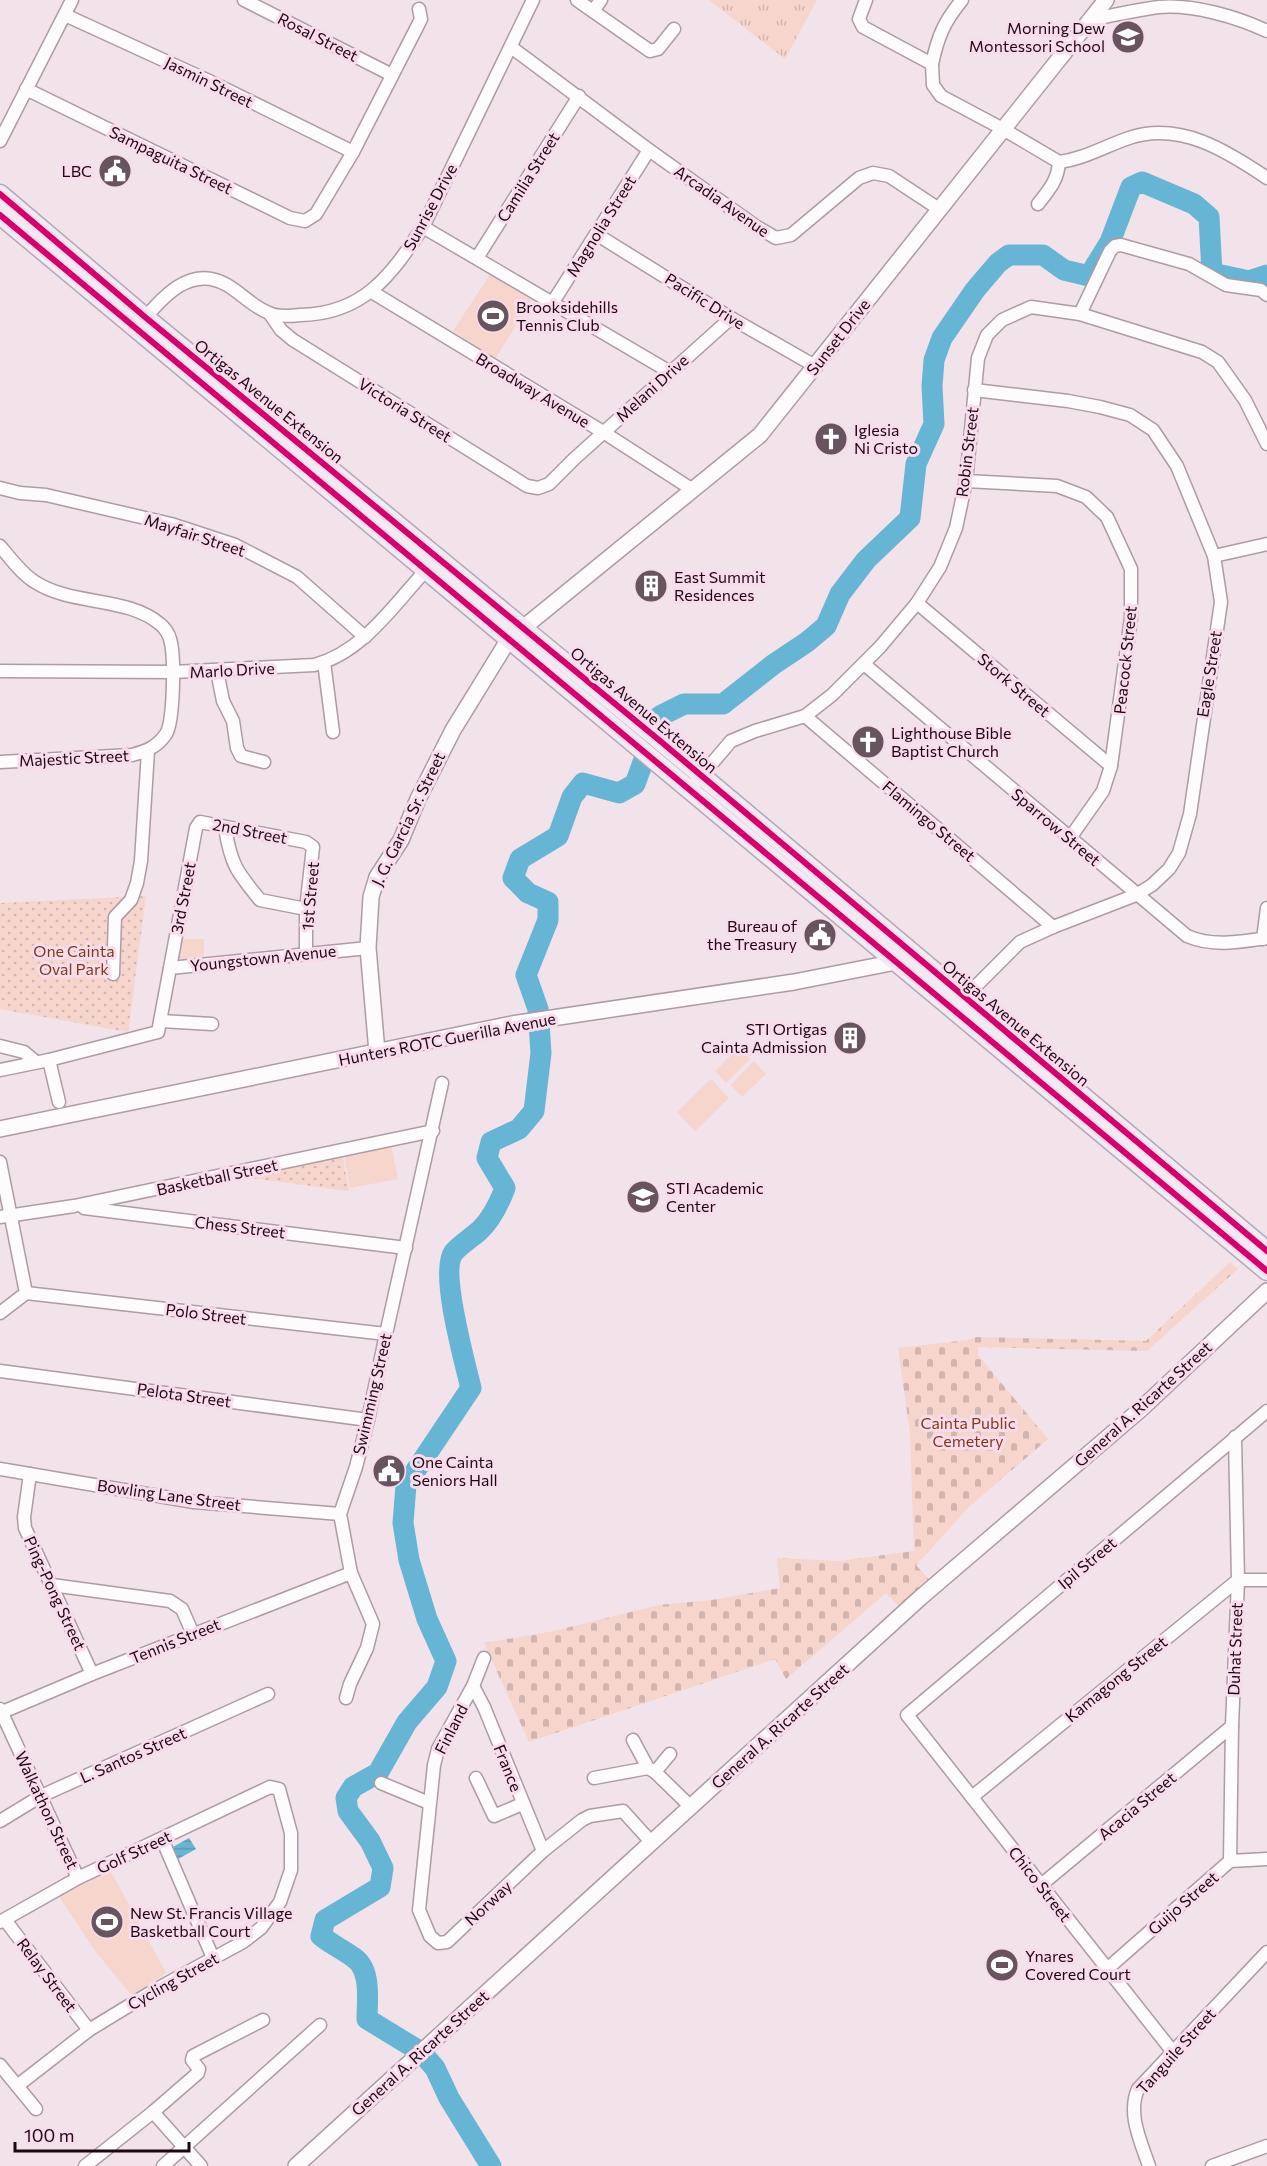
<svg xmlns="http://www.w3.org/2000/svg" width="1267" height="2166" font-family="Commissioner,sans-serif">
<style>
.grass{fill:url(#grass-tufts)}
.cemetery{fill:url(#cemetery-stones)}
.park{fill:url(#park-dots)}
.pitch{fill:#f6d5cc}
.water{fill:url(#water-rules)}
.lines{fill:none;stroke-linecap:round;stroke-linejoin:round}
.river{stroke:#67b5d4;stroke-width:21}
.minor-casing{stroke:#ad9ba5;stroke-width:15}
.tertiary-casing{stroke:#ad9ba5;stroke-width:18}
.primary-casing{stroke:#b2a9b8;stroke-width:21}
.minor{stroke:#fdfbfc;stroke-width:12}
.tertiary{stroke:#fdfbfc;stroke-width:15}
.primary{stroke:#eeebf3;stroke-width:18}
.cycleway-casing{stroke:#f8dceb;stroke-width:10}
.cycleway{stroke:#d6006c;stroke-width:6}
.labels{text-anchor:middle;stroke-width:6;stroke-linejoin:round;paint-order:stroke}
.poi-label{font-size:16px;fill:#1d0714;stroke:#f8dceb;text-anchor:start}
.street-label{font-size:16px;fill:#1d0714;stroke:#f8dceb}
.park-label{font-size:16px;fill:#7e3b17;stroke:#f8dceb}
</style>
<defs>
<pattern id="grass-tufts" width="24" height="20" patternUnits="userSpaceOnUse" patternTransform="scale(1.5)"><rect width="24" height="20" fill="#f6d5cc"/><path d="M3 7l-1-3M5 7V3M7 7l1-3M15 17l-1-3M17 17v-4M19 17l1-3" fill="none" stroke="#d2b5ae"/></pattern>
<pattern id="cemetery-stones" width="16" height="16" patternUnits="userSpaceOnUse" patternTransform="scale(1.5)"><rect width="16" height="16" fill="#f6d5cc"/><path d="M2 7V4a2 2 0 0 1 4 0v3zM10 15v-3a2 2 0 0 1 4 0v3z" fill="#d2b5ae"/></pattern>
<pattern id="park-dots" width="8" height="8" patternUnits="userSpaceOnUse" patternTransform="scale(1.5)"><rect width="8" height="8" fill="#f6d5cc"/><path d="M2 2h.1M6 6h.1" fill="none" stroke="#d2b5ae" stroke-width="1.8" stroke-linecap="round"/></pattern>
<pattern id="water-rules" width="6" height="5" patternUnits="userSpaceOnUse" patternTransform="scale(1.5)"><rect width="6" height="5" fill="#67b5d4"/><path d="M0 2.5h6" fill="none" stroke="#599ab5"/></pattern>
</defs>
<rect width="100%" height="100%" fill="#f2e2ea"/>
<path class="grass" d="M709,0H817L785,59Z"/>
<path class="cemetery" d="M1230,1262L1238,1269L1147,1351L978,1347V1355L1048,1439L969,1507L916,1565L933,1584L903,1611L886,1593L786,1679L775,1659L529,1742L484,1643L554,1631L659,1605L711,1600L780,1588L777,1558L839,1561L914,1551L910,1433L898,1348L968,1340L976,1337L1146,1341Z"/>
<g class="park">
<path d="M146,896L128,1032L0,1009V903Z"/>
<path d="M342,1154L349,1191L228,1175Z"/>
</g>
<g class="pitch">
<path d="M491,273L532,300L495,359L453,331Z"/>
<path d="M180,939H204V959H175Z"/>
<path d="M739,1047L750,1059L726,1083L715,1071Z"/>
<path d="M754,1061L766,1074L742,1097L731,1085Z"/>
<path d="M711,1079L729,1098L695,1131L677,1112Z"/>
<path d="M391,1145L398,1179L350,1188L344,1154Z"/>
<path d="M110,1870L166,1973L131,1995L93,1948L59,1896Z"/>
</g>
<path class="water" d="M189,1838L196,1849L178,1859L171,1848Z"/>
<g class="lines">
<path class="river" d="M491,2166L449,2098L435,2068L421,2052L367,2019C367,2000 372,1969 353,1957C342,1949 331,1944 321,1936L325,1920L380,1887L383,1868L370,1841L348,1811L346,1798L353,1787L378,1773L407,1722L437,1687L446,1661L427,1619L409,1560L403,1523L406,1485L471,1388C465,1363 439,1270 454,1252C461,1244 471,1238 479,1231C492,1219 499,1204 505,1188L487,1158L491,1142L519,1129L534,1111L541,1053L538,1009L526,975L548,920V902L528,893L513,878L520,859L558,836L572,797L583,783L619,793L635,784L660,716L684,704H723L774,664L807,642L826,626L840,594L866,560L910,518L916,464L934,424L932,386L934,360L942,338L975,290L998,263L1009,255H1043L1064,270L1089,276L1110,242L1131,187L1142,182L1194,204L1209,217L1212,273L1249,281L1267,275"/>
<g class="minor-casing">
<g id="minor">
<path d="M244,0L392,75"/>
<path d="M577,0L650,51L658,49L674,29"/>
<path d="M866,0L859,19L863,27L932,64L933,85L941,96L1003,129L1059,162C1084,159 1105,146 1129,138C1180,121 1227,151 1267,178"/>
<path d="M593,11L601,0"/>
<path d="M65,15L209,81L353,152"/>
<path d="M1090,20C1113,15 1136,10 1159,7C1193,4 1237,17 1267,31"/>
<path d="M511,47L649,150L757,227L776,238L791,235L859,178L873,173L889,176L939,209"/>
<path d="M932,64C938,36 944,22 962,0"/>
<path d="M26,89L290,218L305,221L316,214L353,152L417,27L421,19L419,9"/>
<path d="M0,141L72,0"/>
<path d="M1038,204C1049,190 1058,180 1059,162"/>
<path d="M423,227L670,372"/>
<path d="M596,234L731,318L815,366"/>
<path d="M477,258L579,96"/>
<path d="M372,292L603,432L693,490"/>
<path d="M553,302L649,150"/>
<path d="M270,314L281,330L293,340L527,486L538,488L549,484L574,459L731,318"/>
<path d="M1080,314L1110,251L1115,246L1121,245L1189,264L1226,285L1261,290L1267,295"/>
<path d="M141,323C162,297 191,264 227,285C241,293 253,307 269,313C277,317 291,316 300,315C364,314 391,275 423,227L533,0"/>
<path d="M966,481L1057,486L1086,497L1107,517L1131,569V618L1111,766L1103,791L1070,838"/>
<path d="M0,488L20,493L46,495L171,524L235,545L297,577L365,637"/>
<path d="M0,546C10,558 22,574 35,582C72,606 127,596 160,624C164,627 169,634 170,639C175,655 174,721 166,734C157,747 147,751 132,755L0,762"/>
<path d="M1214,556L1267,544"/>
<path d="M917,603L1111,766"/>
<path d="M324,662L333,732"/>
<path d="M864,664L1187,936C1212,947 1241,942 1267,938"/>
<path d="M0,671L173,672L314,665C362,653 394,605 426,570"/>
<path d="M217,671L223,701L233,721L237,748L241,756L264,762"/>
<path d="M805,716L1053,927"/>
<path d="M690,789L731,741L755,731L805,716L832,695L880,647L917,603L940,567L956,528L966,481L978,358L987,335L1002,320L1031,307L1080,314L1202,352L1218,362L1245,400L1267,444"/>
<path d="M225,828C231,865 237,872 260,900L306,909"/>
<path d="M1263,939L1267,908"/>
<path d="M170,968L196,828L200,822L306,842L313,847L306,909V954"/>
<path d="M113,974L115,917L131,900L137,883L141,861L148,751"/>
<path d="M965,997L1020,942L1053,927L1136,895L1152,885L1169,869L1179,853L1190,814L1221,602L1214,556L1177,466L1153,430L1130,415L1100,407L1068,401L974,390"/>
<path d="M161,1021L212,1024"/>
<path d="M0,1046L24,1052L36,1062"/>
<path d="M49,1060L59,1102"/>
<path d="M0,1070L49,1060L158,1032L170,968L368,948"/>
<path d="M0,1162L26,1293L0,1313"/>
<path d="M84,1208L406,1248"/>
<path d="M0,1217L74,1206L433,1131"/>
<path d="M26,1293L386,1334"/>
<path d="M0,1371L368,1420"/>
<path d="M0,1469L194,1502L340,1514"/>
<path d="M30,1474L24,1517L25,1528L92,1674"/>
<path d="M52,1585L170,1601L182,1609L193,1634"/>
<path d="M484,1658L473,1686L438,1749L434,1765L419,1910L430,1936L438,1943L447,1942L543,1851L582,1820L590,1816L623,1811L652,1843"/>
<path d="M473,1686L484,1707L543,1851"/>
<path d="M346,1698L350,1684L367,1648L373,1624L351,1573L340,1514L356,1467L368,1420L386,1334L442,1083"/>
<path d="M0,1709L78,1878"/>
<path d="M0,1713L92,1674L351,1573"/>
<path d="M633,1740L648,1768L655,1772L691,1807"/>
<path d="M655,1772L670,1754"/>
<path d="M476,1778L494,1816L522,1804"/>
<path d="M594,1778L648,1768"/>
<path d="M381,1783L429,1803"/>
<path d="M972,1797L1238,1580H1267"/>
<path d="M0,1821L41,1796L268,1694"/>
<path d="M162,1839L213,1958"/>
<path d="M1230,1861L1232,1726L1238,1580L1235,1437"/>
<path d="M1041,1885L1232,1726"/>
<path d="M5,1920L89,2030"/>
<path d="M0,1922L78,1878L270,1787L279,1789L291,1833V1870L280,1902L261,1928L243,1942L153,1991L89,2030L17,2086"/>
<path d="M1107,1969L1230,1861L1267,1859"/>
<path d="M1173,2052L907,1715L1267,1411"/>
<path d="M0,2065L36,2109"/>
<path d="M153,2112L201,2166"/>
<path d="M85,2166L153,2112L198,2073L199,2069L192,2060L193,2056L263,2020"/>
<path d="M163,2166L320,2025"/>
<path d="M1149,2166C1141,2142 1127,2114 1138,2089L1267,1952"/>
<path d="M1212,2166L1267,2146"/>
</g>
</g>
<g class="tertiary-casing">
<g id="tertiary">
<path d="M523,628L760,435L1106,0"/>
<path d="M377,1052L368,948L371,897L377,877L401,840L418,799L453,730L509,639"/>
<path d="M0,1129L512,1024L794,982L896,962"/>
<path d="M296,2166L920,1598L1141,1409L1267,1291"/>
</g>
</g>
<g class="primary-casing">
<g id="primary">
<path d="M0,194L145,317L659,740L1267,1251"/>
<path d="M0,215L1267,1271"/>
</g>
</g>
<use href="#minor" class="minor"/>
<use href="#tertiary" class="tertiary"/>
<use href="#primary" class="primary"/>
<g class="cycleway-casing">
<g id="cycleway">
<path d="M0,194L145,317L659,740L1267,1251"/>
<path d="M0,215L1267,1271"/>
</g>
</g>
<use href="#cycleway" class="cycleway"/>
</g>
<defs>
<g id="school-disc" transform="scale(1.725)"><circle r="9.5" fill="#68545f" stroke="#f8dceb"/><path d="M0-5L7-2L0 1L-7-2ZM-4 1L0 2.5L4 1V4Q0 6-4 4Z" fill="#fff"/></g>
<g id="civic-disc" transform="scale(1.725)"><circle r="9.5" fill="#68545f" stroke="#f8dceb"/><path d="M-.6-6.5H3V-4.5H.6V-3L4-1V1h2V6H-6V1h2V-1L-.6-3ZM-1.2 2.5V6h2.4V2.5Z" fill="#fff"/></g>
<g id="stadium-disc" transform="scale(1.725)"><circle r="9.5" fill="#68545f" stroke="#f8dceb"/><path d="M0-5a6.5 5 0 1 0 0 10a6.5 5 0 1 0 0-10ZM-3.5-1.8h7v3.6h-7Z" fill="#fff"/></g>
<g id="church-disc" transform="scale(1.725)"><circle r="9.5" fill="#68545f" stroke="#f8dceb"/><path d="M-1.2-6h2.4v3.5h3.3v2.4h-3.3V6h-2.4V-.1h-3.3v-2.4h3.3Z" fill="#fff"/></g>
<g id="building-disc" transform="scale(1.725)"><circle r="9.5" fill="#68545f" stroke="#f8dceb"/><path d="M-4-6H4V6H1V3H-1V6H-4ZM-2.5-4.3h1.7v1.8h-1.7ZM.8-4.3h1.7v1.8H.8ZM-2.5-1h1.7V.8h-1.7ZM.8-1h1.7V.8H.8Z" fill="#fff"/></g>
</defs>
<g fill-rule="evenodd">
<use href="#school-disc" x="1128" y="37"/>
<use href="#civic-disc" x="115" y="171"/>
<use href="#stadium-disc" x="493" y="316"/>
<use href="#church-disc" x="831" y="439"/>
<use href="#building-disc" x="651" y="586"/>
<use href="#church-disc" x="868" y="742"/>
<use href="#civic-disc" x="820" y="935"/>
<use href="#building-disc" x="850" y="1038"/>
<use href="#school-disc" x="643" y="1197"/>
<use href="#civic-disc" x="389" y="1471"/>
<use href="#stadium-disc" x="107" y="1922"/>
<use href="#stadium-disc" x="1002" y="1965"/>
</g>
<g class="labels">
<g class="poi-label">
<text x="1105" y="34" text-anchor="end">Morning Dew<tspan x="1105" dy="18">Montessori School</tspan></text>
<text x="92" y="177" text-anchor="end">LBC</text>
<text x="516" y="313">Brooksidehills<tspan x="516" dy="18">Tennis Club</tspan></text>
<text x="854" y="436">Iglesia<tspan x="854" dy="18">Ni Cristo</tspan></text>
<text x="674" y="583">East Summit<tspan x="674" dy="18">Residences</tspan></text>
<text x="891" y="739">Lighthouse Bible<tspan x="891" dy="18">Baptist Church</tspan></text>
<text x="797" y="932" text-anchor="end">Bureau of<tspan x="797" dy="18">the Treasury</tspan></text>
<text x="827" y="1035" text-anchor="end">STI Ortigas<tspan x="827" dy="18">Cainta Admission</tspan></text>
<text x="666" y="1194">STI Academic<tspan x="666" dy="18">Center</tspan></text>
<text x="412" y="1468">One Cainta<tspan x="412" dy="18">Seniors Hall</tspan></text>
<text x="130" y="1919">New St. Francis Village<tspan x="130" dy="18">Basketball Court</tspan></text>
<text x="1025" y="1962">Ynares<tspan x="1025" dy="18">Covered Court</tspan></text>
</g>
<g class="street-label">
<text transform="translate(318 37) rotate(27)" y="6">Rosal Street</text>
<text transform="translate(209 82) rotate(26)" y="6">Jasmin Street</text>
<text transform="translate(171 160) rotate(26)" y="6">Sampaguita Street</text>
<text transform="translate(528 177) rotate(-58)" y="6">Camilia Street</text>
<text transform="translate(722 201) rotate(35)" y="6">Arcadia Avenue</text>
<text transform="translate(430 207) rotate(-62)" y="6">Sunrise Drive</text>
<text transform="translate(601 226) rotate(-58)" y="6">Magnolia Street</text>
<text transform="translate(705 301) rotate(32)" y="6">Pacific Drive</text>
<text transform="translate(838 337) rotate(-52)" y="6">Sunset Drive</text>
<text transform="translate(652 388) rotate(-42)" y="6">Melani Drive</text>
<text transform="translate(533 390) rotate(31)" y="6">Broadway Avenue</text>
<text transform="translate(269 401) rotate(39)" y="6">Ortigas Avenue Extension</text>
<text transform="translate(405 410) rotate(32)" y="6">Victoria Street</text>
<text transform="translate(967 452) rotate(-83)" y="6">Robin Street</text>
<text transform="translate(195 535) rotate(18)" y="6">Mayfair Street</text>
<text transform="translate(1125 660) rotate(-84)" y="6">Peacock Street</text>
<text transform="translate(232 670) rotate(-3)" y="6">Marlo Drive</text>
<text transform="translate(1209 674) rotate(-81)" y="6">Eagle Street</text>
<text transform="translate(1014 685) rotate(40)" y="6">Stork Street</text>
<text transform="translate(644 710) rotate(40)" y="6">Ortigas Avenue Extension</text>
<text transform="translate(74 758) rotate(-3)" y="6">Majestic Street</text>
<text transform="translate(408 819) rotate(-64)" y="6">J. G. Garcia Sr. Street</text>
<text transform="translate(929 821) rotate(40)" y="6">Flamingo Street</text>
<text transform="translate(1056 827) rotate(40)" y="6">Sparrow Street</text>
<text transform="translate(250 831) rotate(11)" y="6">2nd Street</text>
<text transform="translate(310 896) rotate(-85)" y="6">1st Street</text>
<text transform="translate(183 898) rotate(-79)" y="6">3rd Street</text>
<text transform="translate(263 958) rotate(-6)" y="6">Youngstown Avenue</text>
<text transform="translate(1016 1023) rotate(40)" y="6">Ortigas Avenue Extension</text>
<text transform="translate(447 1039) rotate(-11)" y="6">Hunters ROTC Guerilla Avenue</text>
<text transform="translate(217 1177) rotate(-12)" y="6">Basketball Street</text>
<text transform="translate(240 1227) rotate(7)" y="6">Chess Street</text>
<text transform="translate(206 1314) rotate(7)" y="6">Polo Street</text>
<text transform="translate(372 1394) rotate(-77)" y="6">Swimming Street</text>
<text transform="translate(184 1395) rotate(8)" y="6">Pelota Street</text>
<text transform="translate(1143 1404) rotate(-42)" y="6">General A. Ricarte Street</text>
<text transform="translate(169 1495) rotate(8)" y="6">Bowling Lane Street</text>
<text transform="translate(1087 1563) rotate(-40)" y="6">Ipil Street</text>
<text transform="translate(55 1593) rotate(65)" y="6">Ping-Pong Street</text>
<text transform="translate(175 1641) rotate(-22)" y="6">Tennis Street</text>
<text transform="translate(1235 1649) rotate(-88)" y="6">Duhat Street</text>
<text transform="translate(1116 1679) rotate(-39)" y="6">Kamagong Street</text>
<text transform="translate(780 1726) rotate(-42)" y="6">General A. Ricarte Street</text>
<text transform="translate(451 1729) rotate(-63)" y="6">Finland</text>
<text transform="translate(133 1755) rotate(-24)" y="6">L. Santos Street</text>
<text transform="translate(508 1768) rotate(68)" y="6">France</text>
<text transform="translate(1137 1806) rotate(-40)" y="6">Acacia Street</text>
<text transform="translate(47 1810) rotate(65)" y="6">Walkathon Street</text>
<text transform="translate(134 1852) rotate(-25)" y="6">Golf Street</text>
<text transform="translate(1040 1884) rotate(52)" y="6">Chico Street</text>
<text transform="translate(488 1903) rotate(-43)" y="6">Norway</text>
<text transform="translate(1183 1903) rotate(-41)" y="6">Guijo Street</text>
<text transform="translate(47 1975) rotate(53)" y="6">Relay Street</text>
<text transform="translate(173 1981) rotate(-29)" y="6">Cycling Street</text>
<text transform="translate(1176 2051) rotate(-48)" y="6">Tanguile Street</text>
<text transform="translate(420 2053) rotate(-42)" y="6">General A. Ricarte Street</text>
</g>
<g class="park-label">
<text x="74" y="957">One Cainta<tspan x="74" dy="18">Oval Park</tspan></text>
<text x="968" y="1429">Cainta Public<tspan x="968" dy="18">Cemetery</tspan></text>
</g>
</g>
<path d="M15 2142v9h174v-9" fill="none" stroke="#1d0714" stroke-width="3"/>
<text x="24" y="2142" font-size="18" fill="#1d0714" stroke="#f8dceb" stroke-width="4.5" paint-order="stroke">100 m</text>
</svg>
